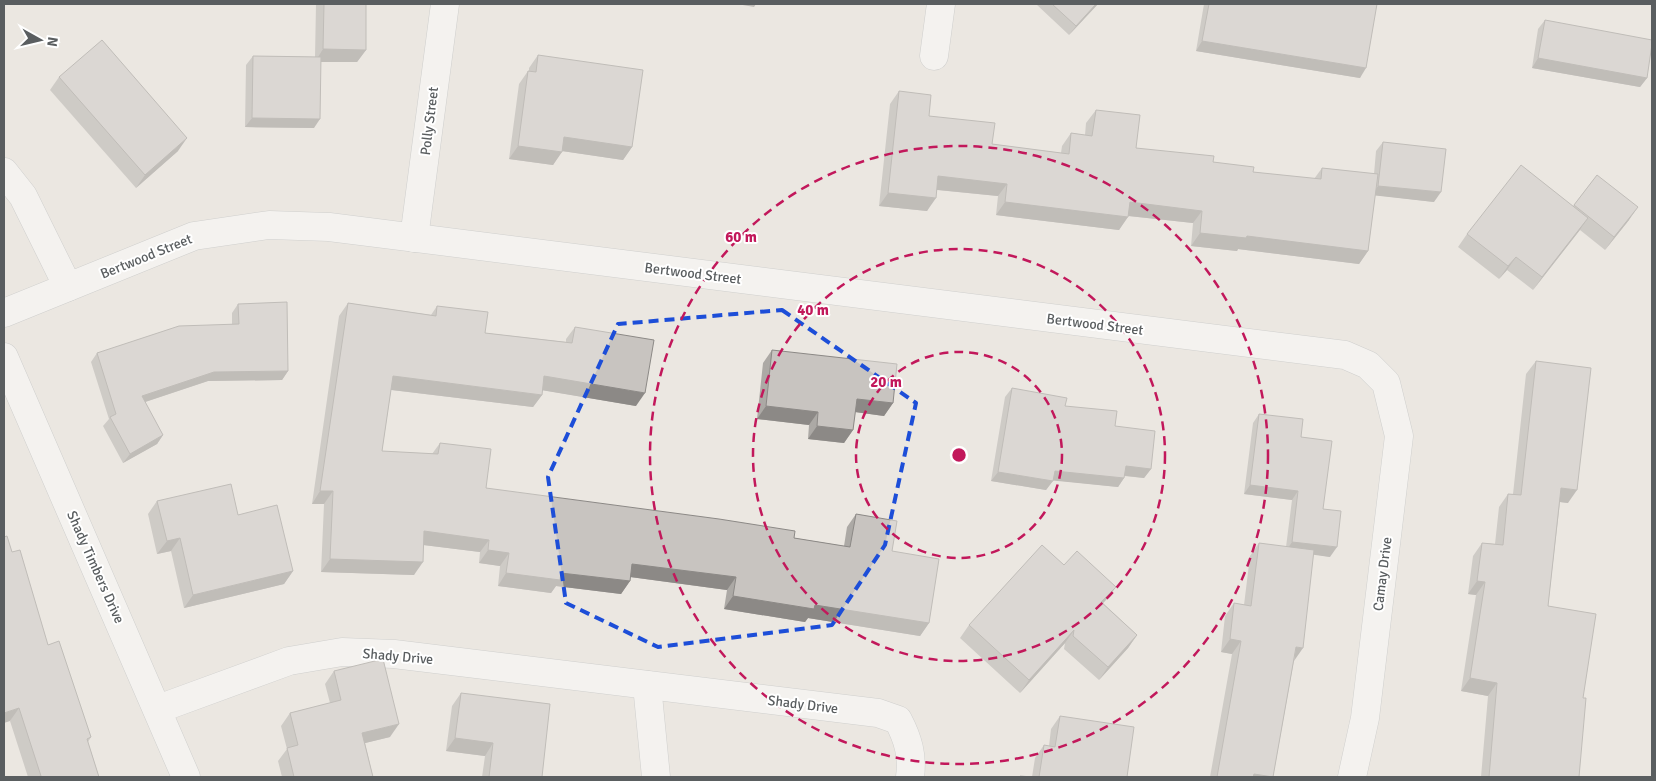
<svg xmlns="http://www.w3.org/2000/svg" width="1656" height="781" font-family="Signika,sans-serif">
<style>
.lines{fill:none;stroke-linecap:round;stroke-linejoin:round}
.minor-casing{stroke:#afb3b5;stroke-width:29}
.minor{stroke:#fff;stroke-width:28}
.wall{fill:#aca9a5}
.shaded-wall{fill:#8c8986}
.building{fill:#c8c4c0;stroke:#8c8986}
.marked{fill:none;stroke:#1d4ed8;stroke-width:4;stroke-dasharray:10 6;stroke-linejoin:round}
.ring{fill:none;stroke:#c2185b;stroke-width:2.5;stroke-dasharray:9 6}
.labels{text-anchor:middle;stroke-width:4;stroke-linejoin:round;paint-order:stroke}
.street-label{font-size:14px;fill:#5a5e60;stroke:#fff}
.centre{fill:#c2185b;stroke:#fff;stroke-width:2.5}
.ring-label{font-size:15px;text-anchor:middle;font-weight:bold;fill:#c2185b;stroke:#fff;stroke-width:4;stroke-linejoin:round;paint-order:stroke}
</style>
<rect width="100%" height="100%" fill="#ebe7e1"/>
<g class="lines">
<g class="minor-casing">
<g id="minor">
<path d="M934,56L941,4"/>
<path d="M4,172L23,196L68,287"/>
<path d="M414,238L445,4"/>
<path d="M4,313L194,236L269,225L329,227L1345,355L1368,365L1386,383L1399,436L1365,718L1352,777"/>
<path d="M4,357L186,777"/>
<path d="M647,685L656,777"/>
<path d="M158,709L289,661L342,652L394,654L878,713L898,720C908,739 913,756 910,777"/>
</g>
</g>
<use href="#minor" class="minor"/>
</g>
<g class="wall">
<path d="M316,4H366V50L357,62H321L314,128L245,127L246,65L253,56L315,57Z"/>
<path d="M1036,4H1098L1069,35Z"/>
<path d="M1204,4H1377L1360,78L1196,51Z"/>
<path d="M1545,20L1647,78L1640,87L1532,68L1538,29Z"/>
<path d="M538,55L632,147L623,160L562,151L553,165L509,159L519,84L528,71H529V68Z"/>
<path d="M59,77L178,151L136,188L50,90Z"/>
<path d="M899,91L929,116L992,144L1061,153L1062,146L1071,133L1085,135L1086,123L1096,110L1136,148L1213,162L1253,172L1314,179L1322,168L1374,174L1376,151L1383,142L1434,202L1375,195L1368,251L1359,264L1238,249L1237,251L1191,246L1193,223L1128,216L1119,230L996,215L998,196L937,190L927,211L879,206L890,104Z"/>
<path d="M1597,175L1629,220L1605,250L1580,230L1533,290L1507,270L1499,279L1458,247L1467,234L1573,206Z"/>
<path d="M348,303L431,315L437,306L485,333L566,342V339L575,327L636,406L542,390V395L533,407L391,390L382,451L432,454L440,443L486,488L844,546L847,527L856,514L892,551L929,623L920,636L808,618L805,622L724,609L727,590L630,577V581L621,594L556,586L551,593L498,586L500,566L479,563L480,552L424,545L414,575L321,572L324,504H312L339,316Z"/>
<path d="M238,304L288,371L282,380L208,381L145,402L163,435L157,444L123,463L103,426L109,419L91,362L97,353L232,324V313Z"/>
<path d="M772,350L893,403L884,416L855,412L853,430L844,443L808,439L809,425L757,419L763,363Z"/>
<path d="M1536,361L1568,503L1560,502L1548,606L1583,698L1579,777H1481L1488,696L1461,691L1476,595L1468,594L1473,556L1482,543L1495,544L1499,507L1508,494H1513L1526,374Z"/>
<path d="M1012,388L1065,406L1115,426L1151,469L1144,478L1124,476V478L1118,487L1053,480L1046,490L991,481L1005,397Z"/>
<path d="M1259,414L1301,437L1323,509L1330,557L1313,554L1273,777H1210L1232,654L1221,652L1225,616L1234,603L1244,605L1250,556L1259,543L1286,547L1292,500L1244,494L1253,423Z"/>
<path d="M157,501L238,515L293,571L284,584L184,608L171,551L157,554L148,514Z"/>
<path d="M1064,565L1116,587L1103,603L1137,635L1128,648L1099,680L1064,649L1065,643L1020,693L960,638L969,625Z"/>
<path d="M48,645L91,737L88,742L99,777H28L10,721Z"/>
<path d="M334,671L390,737L365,743L373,777H282L278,761L287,749L281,726L290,713L330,703L325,684Z"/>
<path d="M461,693L542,777H482L485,756L446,751L452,706Z"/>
<path d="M1060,716L1127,777H1032L1035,758L1044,745L1049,746L1051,729Z"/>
</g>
<g class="shaded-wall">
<path d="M737,4H756L754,7Z"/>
<path d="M1096,4H1098L1069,35L1076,26Z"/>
<path d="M1202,41L1366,68L1360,78L1196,51Z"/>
<path d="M323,49L366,50L357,62H315Z"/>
<path d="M1538,58L1647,78L1640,87L1532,68Z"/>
<path d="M252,118L320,119L314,128L245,127Z"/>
<path d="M564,137L632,147L623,160L555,150Z"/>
<path d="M187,138L178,151L136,188L145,175Z"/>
<path d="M518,146L562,152L553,165L509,159Z"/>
<path d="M938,176L1007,184L998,196L929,189Z"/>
<path d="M1378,186L1441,192L1434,202L1371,195Z"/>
<path d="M888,193L936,198L927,211L879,206Z"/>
<path d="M1005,202L1128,217L1119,230L996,215Z"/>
<path d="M1130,202L1202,211L1193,223L1120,215Z"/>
<path d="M1638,207L1629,220L1605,250L1614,237Z"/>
<path d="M1588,218L1579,231L1533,290L1542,277Z"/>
<path d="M1200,233L1247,236L1368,251L1359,264L1238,249L1237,251L1191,246Z"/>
<path d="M1516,257L1507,270L1499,279L1508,266Z"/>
<path d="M288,371L282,380L208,381L136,405L142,396L214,372Z"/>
<path d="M393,376L542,395L533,407L384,389Z"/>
<path d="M544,376L645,393L636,406L535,389Z"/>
<path d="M857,399L893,403L884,416L848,411Z"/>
<path d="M766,406L818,412L809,425L757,419Z"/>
<path d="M817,426L853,430L844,443L808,439Z"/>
<path d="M163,435L157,444L123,463L130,454Z"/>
<path d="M1126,466L1151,469L1144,478L1119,475Z"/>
<path d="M1055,471L1124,478L1118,487L1048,480Z"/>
<path d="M998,472L1053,481L1046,490L991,481Z"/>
<path d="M1250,485L1298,491L1292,500L1244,494Z"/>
<path d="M1561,488L1577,490L1568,503L1552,501Z"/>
<path d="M320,491H333L324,504H312Z"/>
<path d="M424,531L489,540L480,552L415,544Z"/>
<path d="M180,538L171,551L157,554L167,541Z"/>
<path d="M1292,542L1337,547L1330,557L1286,551Z"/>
<path d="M488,550L509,553L500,566L479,563Z"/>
<path d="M330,559L423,562L414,575L321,572Z"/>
<path d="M632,564L736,577L727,590L623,576Z"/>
<path d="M293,571L284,584L184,608L193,595Z"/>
<path d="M506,573H561L630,581L621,594L556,586L551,593L498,586Z"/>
<path d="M1477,581L1485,582L1476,595L1468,594Z"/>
<path d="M1116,587L1106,600L1092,615L1101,602Z"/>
<path d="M733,596L815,605L929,623L920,636L808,618L805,622L724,609Z"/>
<path d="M1074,630L1065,643L1020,693L1029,680Z"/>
<path d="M1137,635L1128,648L1099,680L1108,667Z"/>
<path d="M1230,639L1241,641L1232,654L1221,652Z"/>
<path d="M1296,647L1303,648L1294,661Z"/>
<path d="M1470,678L1497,683L1488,696L1461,691Z"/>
<path d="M19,708L10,721L4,723V713Z"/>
<path d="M399,724L390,737L353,746L362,733Z"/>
<path d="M455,738L493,743L485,756L446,751Z"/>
<path d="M1254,774L1272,777H1252Z"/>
</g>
<g class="building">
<path d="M324,4H366V50L323,49Z"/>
<path d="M1052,4H1096L1076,26Z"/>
<path d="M1209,4H1377L1366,68L1202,41Z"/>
<path d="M1545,20L1652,40V44L1647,78L1538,58Z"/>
<path d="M102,40L187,138L145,175L59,77Z"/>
<path d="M538,55L643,70L632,147L564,137L562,152L518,146L528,71L536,72Z"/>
<path d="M253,56L321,57L320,119L252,118Z"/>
<path d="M899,91L931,95L929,116L995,123L992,144L1069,154L1071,133L1092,136L1096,110L1140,115L1136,148L1214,156L1213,162L1254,167L1253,172L1321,179L1322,168L1378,174L1368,251L1247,236L1246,238L1200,233L1202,211L1130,202L1128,217L1005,202L1007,184L938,176L936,198L888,193Z"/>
<path d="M1383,142L1446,149L1441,192L1378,186Z"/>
<path d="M1521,165L1588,218L1542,277L1516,257L1508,266L1467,234Z"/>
<path d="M1597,175L1638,207L1614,237L1574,205Z"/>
<path d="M287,302L288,371L214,372L142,396L163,435L130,454L110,417L116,414L97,353L179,326L239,324L238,304Z"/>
<path d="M348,303L436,316L437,306L488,312L485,333L572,343L575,327L654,340L645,393L544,376L542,395L393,376L382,451L438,454L440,443L491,449L486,488L719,519L795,531L794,538L850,547L856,514L897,521L892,551L939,559L929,623L815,605L814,609L733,596L736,577L632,564L630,581L561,573L560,580L506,573L509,553L488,550L489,540L424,531L423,562L330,559L333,491H320Z"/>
<path d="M772,350L897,364L893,403L857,399L853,430L817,426L818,412L766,406Z"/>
<path d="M1536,361L1591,368L1577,490L1561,488L1548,606L1596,614L1583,698H1586L1579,777H1489L1497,683L1470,678L1485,582L1477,581L1482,543L1503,545L1508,494L1521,495Z"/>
<path d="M1012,388L1067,398L1065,406L1117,411L1115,426L1155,431L1151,469L1126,466L1124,478L1055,471L1053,481L998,472Z"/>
<path d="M1259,414L1303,419L1301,437L1332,441L1323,509L1341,511L1337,547L1292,542L1298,491L1250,485Z"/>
<path d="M231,484L238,515L277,505L293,571L193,595L180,538L167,541L157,501Z"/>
<path d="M7,536L12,552L20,550L48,645L59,641L91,737L87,739L99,777H37L41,776L19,708L4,713V537Z"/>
<path d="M1259,543L1314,550L1303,648L1296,647L1273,777L1254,774L1253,777H1217L1241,641L1230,639L1234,603L1251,606Z"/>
<path d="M1042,545L1064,565L1077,551L1116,587L1101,602L1137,635L1108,667L1073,636L1074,630L1029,680L969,625Z"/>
<path d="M383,659L399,724L362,733L373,777H294L287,748L298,745L290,713L341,700L334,671Z"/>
<path d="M461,693L550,704L542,777H489L493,743L455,738Z"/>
<path d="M1060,716L1134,727L1127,777H1039L1044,745L1055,747Z"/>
<path d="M1020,776L1032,777H1020Z"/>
</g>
<path d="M0 0H1656V781H0ZM782,310L916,403L885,545L832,625L658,647L566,603L548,477L618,324Z" fill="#ebe7e1" fill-opacity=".55" fill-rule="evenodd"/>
<path class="marked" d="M782,310L916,403L885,545L832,625L658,647L566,603L548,477L618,324Z"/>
<g class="ring">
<circle cx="959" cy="455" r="103"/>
<circle cx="959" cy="455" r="206"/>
<circle cx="959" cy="455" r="309"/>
</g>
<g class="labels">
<g class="street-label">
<text transform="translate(429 121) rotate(-83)" y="5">Polly Street</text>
<text transform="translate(146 256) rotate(-22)" y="5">Bertwood Street</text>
<text transform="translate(693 273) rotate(7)" y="5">Bertwood Street</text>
<text transform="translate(1095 324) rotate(7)" y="5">Bertwood Street</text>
<text transform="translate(96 567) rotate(66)" y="5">Shady Timbers Drive</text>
<text transform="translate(1382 574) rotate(-83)" y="5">Camay Drive</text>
<text transform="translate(398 656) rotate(5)" y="5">Shady Drive</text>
<text transform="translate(803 704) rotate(7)" y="5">Shady Drive</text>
</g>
</g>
<circle cx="959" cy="455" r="8" class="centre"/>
<g class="ring-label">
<text x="741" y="242">60 m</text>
<text x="813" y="315">40 m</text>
<text x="886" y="387">20 m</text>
</g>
<rect width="1656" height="781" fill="none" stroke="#5a5e60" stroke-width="10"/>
<g transform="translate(40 40) rotate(98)" stroke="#ffffff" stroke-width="4" paint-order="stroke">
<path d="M0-4L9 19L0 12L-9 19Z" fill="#5a5e60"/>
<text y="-8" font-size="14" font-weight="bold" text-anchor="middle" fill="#5a5e60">N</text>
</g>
</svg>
